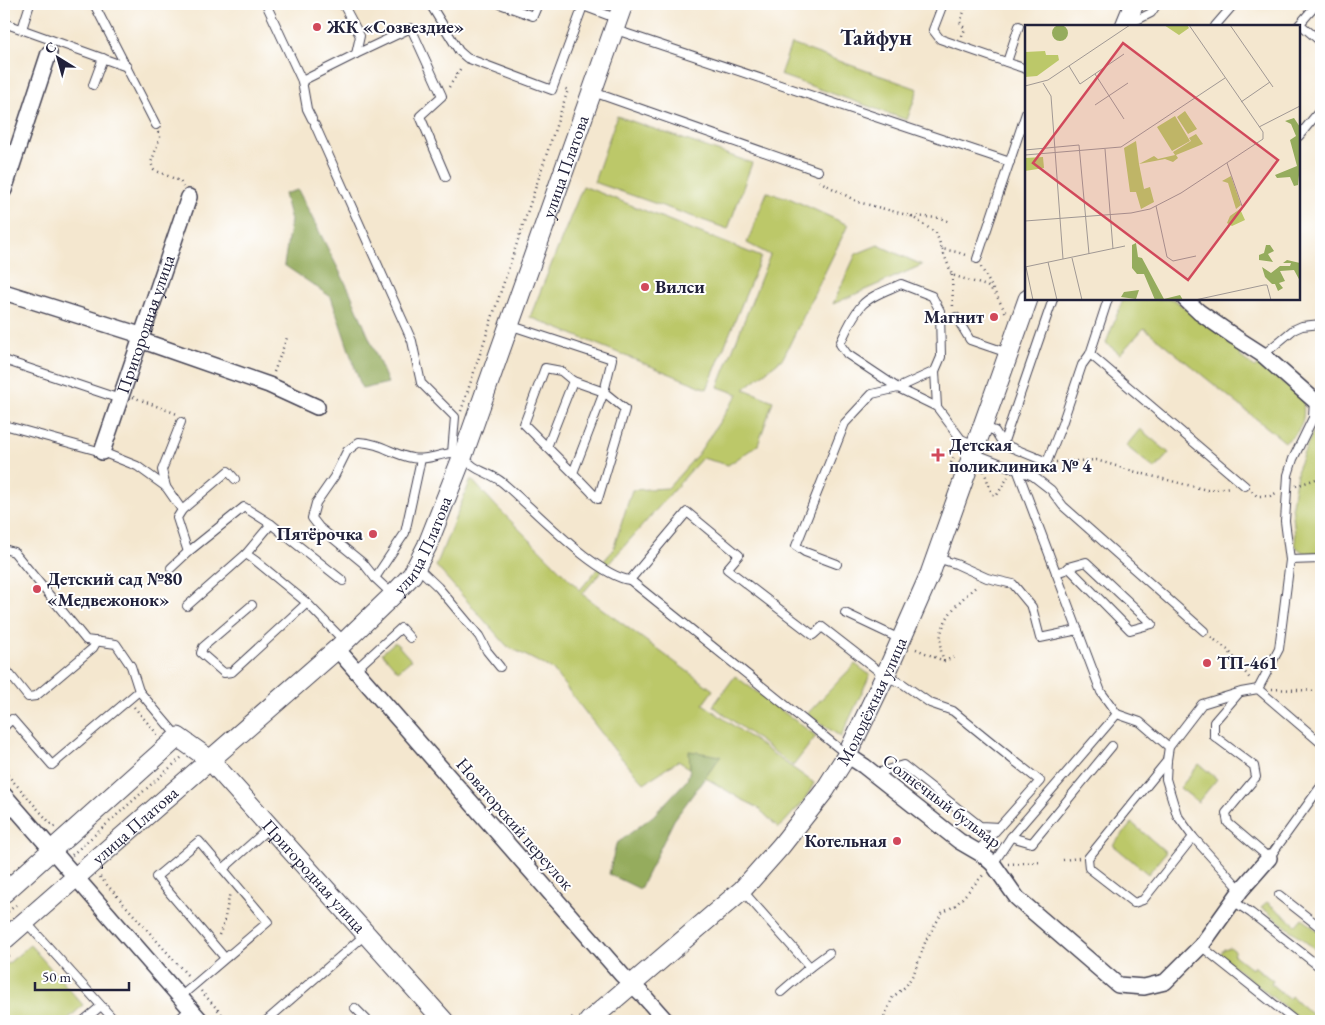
<svg xmlns="http://www.w3.org/2000/svg" width="1325" height="1025" font-family="'EB Garamond',serif">
<style>
.green{fill:#bcc869;stroke:#6f7552}
.forest{fill:#95ac5d;stroke:#5c674c}
.lines{fill:none;stroke-linecap:round;stroke-linejoin:round}
.service-casing{stroke:#424051;stroke-width:10}
.minor-casing{stroke:#424051;stroke-width:18}
.tertiary-casing{stroke:#424051;stroke-width:21}
.path{stroke:#424051;stroke-width:2.5;stroke-dasharray:1 4;stroke-linecap:butt}
.service{stroke:#fff;stroke-width:8}
.minor{stroke:#fff;stroke-width:15}
.tertiary{stroke:#fff;stroke-width:19}
.poi-dot{fill:#d1495b;stroke:#fff;stroke-width:2}
.labels{text-anchor:middle;stroke-width:4;stroke-linejoin:round;paint-order:stroke}
.poi-label{font-size:18px;font-weight:bold;fill:#22223b;stroke:#fff;text-anchor:start}
.street-label{font-size:18px;fill:#22223b;stroke:#fff}
.district-label{font-size:22px;font-weight:bold;fill:#22223b;stroke:#fff}
.inset-road{fill:none;stroke:#a09894;stroke-width:1}
.view{fill:#d1495b;fill-opacity:0.15;stroke:#d1495b;stroke-width:2.5}
.inset-edge{fill:none;stroke:#22223b;stroke-width:2.5}
</style>
<rect width="100%" height="100%" fill="#fff"/>
<filter id="ink" filterUnits="userSpaceOnUse"><feTurbulence type="fractalNoise" baseFrequency=".02" numOctaves="2"/><feDisplacementMap in="SourceGraphic" scale="10" xChannelSelector="R" yChannelSelector="G"/><feConvolveMatrix kernelMatrix="1 2 1 2 8 2 1 2 1" color-interpolation-filters="sRGB"/></filter>
<filter id="wash" filterUnits="userSpaceOnUse"><feTurbulence type="fractalNoise" baseFrequency=".0096" numOctaves="4" result="noise"/><feDisplacementMap in="SourceGraphic" scale="20" xChannelSelector="R" yChannelSelector="G"/><feGaussianBlur stdDeviation="1.12" result="paint"/><feColorMatrix in="noise" values="0 0 0 0 0 0 0 0 0 0 0 0 0 0 0 0 0 1.4 0 .05"/><feComposite in="paint" operator="in"/></filter>
<g filter="url(#wash)">
<rect width="100%" height="100%" fill="#f4e7cf"/>
<g class="green">
<path d="M791,44L918,89L907,120L780,75Z"/>
<path d="M617,116L752,163L728,229L594,182Z"/>
<path d="M583,186L761,257L707,389L530,317Z"/>
<path d="M767,192L789,198L848,225L783,358L744,389L773,401L758,445L728,465L702,458L582,594L713,690L703,704L814,783L804,801L779,828L757,807L739,798L678,761L644,783L616,752L552,669L507,646L436,566L471,479L496,506L580,590L613,550L632,490L668,488L698,454L738,394L718,387L770,255L747,243Z"/>
<path d="M878,245L922,265L833,304L856,254Z"/>
<path d="M1123,299H1173L1243,350L1240,356L1255,368L1260,363L1303,400C1305,419 1303,431 1285,442L1144,328L1120,354L1106,343Z"/>
<path d="M1321,420V552L1305,554L1296,547L1292,504L1298,467L1317,422Z"/>
<path d="M1140,429L1169,453L1155,469L1126,446Z"/>
<path d="M395,642L411,660L398,671L382,653Z"/>
<path d="M855,664L870,675L841,737L807,714Z"/>
<path d="M735,676L816,736L793,766L713,706Z"/>
<path d="M1199,764L1217,779L1198,802L1180,788Z"/>
<path d="M1132,823L1166,852L1148,874L1113,845Z"/>
<path d="M1267,902L1296,925L1302,918L1321,934V954L1261,907Z"/>
<path d="M30,945L83,1005L66,1021H4V967Z"/>
<path d="M1230,947L1235,951L1233,954L1252,969L1254,966L1273,981L1271,984L1289,999L1291,996L1319,1021H1302L1220,955L1224,949Z"/>
</g>
<g class="forest">
<path d="M298,190L350,292L388,383L362,389L331,297L284,265L291,220L284,194Z"/>
<path d="M689,751L721,756L674,820L640,889L609,874L616,844L653,816L687,780L690,769Z"/>
</g>
</g>
<g filter="url(#ink)">
<g class="lines">
<g class="service-casing">
<g id="service">
<path d="M94,4L156,125"/>
<path d="M266,4L302,81L307,109L312,119"/>
<path d="M430,4L459,51L467,58L552,90L583,6"/>
<path d="M500,4L533,16L538,4"/>
<path d="M578,4L618,19"/>
<path d="M943,4L933,30L940,39L1026,69"/>
<path d="M4,23L127,67"/>
<path d="M1129,24L1151,13L1157,4"/>
<path d="M1300,24L1321,42"/>
<path d="M1215,26L1234,4"/>
<path d="M1298,26L1317,4"/>
<path d="M22,29L30,4"/>
<path d="M613,29L1010,162"/>
<path d="M356,54L411,28L442,96L420,116L446,177"/>
<path d="M1007,62L1019,26"/>
<path d="M302,81L356,54L360,36L343,4"/>
<path d="M93,85L103,58"/>
<path d="M593,92L818,171"/>
<path d="M315,125L412,341L421,383L455,417L452,453L463,455C473,472 489,471 503,483C532,507 595,576 630,580"/>
<path d="M1299,136L1321,109"/>
<path d="M977,259L1026,113"/>
<path d="M901,284L932,296L940,311L941,357L935,371L898,388L847,354L840,344C846,331 852,316 862,305C871,295 888,290 901,284Z"/>
<path d="M956,317L970,340L1008,353"/>
<path d="M509,325L612,359L604,392L573,473L524,424L545,368L561,371L573,381L604,392L625,409L598,499L573,473"/>
<path d="M1090,354L1245,486"/>
<path d="M1263,355L1293,330L1302,326L1321,324"/>
<path d="M4,360L120,399"/>
<path d="M935,371L937,407"/>
<path d="M4,425L102,452L137,466L166,487L182,510"/>
<path d="M984,427L995,431L1003,444L1047,462L1062,424L1082,365L1090,354L1108,299"/>
<path d="M1003,444L1053,299"/>
<path d="M547,447L573,381"/>
<path d="M973,453L1033,476L1051,490L1063,506L1204,631"/>
<path d="M1017,469L1101,692L1117,714"/>
<path d="M166,487L162,470L181,422"/>
<path d="M4,549L14,552L86,640L116,644L131,666L139,691L52,765L12,719L4,727"/>
<path d="M188,552L177,518L182,510L228,471L235,479"/>
<path d="M937,558L956,564L987,578L1013,584L1032,607L1040,638L1078,630"/>
<path d="M1290,560L1321,559"/>
<path d="M837,564L805,552L796,546L845,423L872,394L898,388L937,407L961,439L975,445"/>
<path d="M417,567L438,587L479,636L487,651L500,667"/>
<path d="M171,568L188,552L244,507L271,524"/>
<path d="M1056,573L1065,570L1068,567L1086,562L1152,624L1130,630L1068,567"/>
<path d="M375,578L405,533L421,459"/>
<path d="M393,595L375,578L363,563L319,527L312,518L316,503L334,477L347,451L359,442C382,443 393,455 412,458C425,461 439,454 452,453"/>
<path d="M307,603L256,561L246,554L271,524L343,581"/>
<path d="M252,605L203,647L201,653L224,673L232,672L307,603L345,642"/>
<path d="M187,606L246,554"/>
<path d="M845,613L900,639"/>
<path d="M4,667L28,697L36,696L93,648L97,641"/>
<path d="M355,670L401,628L410,638"/>
<path d="M1258,689L1279,649L1290,560L1285,521L1288,475L1293,459L1313,418L1314,400H1321"/>
<path d="M139,691L178,737"/>
<path d="M1239,693L1214,722V736L1254,766L1256,777L1226,813L1228,823L1269,858L1321,786"/>
<path d="M846,754L630,580L687,512L739,555L727,569L813,635L822,627L885,676L903,684L930,703L953,711L1012,759L1040,781L977,852"/>
<path d="M1167,761L1088,858L1089,868L1134,903L1143,900L1193,837"/>
<path d="M874,774L903,765L980,826L999,827"/>
<path d="M4,819L15,808"/>
<path d="M1011,837L1032,843L1112,746"/>
<path d="M993,864L1011,837L1117,714L1140,722L1169,747"/>
<path d="M223,869L270,827"/>
<path d="M742,890L810,967L781,992"/>
<path d="M1241,890L1193,837L1177,815L1166,779L1167,760L1169,747L1202,704L1241,692L1258,689L1321,743"/>
<path d="M1279,895L1321,928"/>
<path d="M1233,901L1251,913L1321,968"/>
<path d="M25,921L115,1021"/>
<path d="M1201,946L1295,1021"/>
<path d="M810,967L829,953"/>
<path d="M180,997L268,922L199,841L156,877L225,958"/>
<path d="M355,1008L368,1021"/>
<path d="M83,1021L101,1006"/>
<path d="M177,1021L190,1009"/>
<path d="M266,1021L366,934"/>
</g>
</g>
<g class="minor-casing">
<g id="minor">
<path d="M4,190L49,53"/>
<path d="M4,292L134,333L140,340L269,385L317,407"/>
<path d="M1185,299L1199,312L1235,337L1263,355L1314,400"/>
<path id="s1" d="M102,452L189,197"/>
<path d="M337,649L622,975L642,994L666,1021"/>
<path d="M847,755L864,766L959,841L983,855L993,864L1017,898L1118,985L1144,987L1165,982L1201,946L1241,890L1269,858"/>
<path d="M4,795L201,1021"/>
</g>
</g>
<g class="tertiary-casing">
<g id="tertiary">
<path d="M1125,26L1134,4"/>
<path id="s2" d="M4,893L178,737L209,759L444,1021"/>
<path id="s3" d="M4,940L337,649L393,595L412,575L427,546L463,455L623,4"/>
<path id="s4" d="M589,1021L742,890L781,846L825,790L847,755L885,676L930,574L1028,299"/>
</g>
</g>
<g class="path">
<path d="M962,36L965,29L960,22L967,4"/>
<path d="M449,87L462,66"/>
<path d="M158,132L160,137L151,163L154,170L180,181L183,187"/>
<path d="M819,181L858,202L911,216L940,218L950,222"/>
<path d="M911,216L936,233L942,249L957,252L968,256"/>
<path d="M942,249L952,275L987,286L992,290"/>
<path d="M981,267L1007,315"/>
<path d="M952,275L953,308"/>
<path d="M274,372L288,335"/>
<path d="M133,397L177,414"/>
<path d="M461,411L568,90L563,88"/>
<path d="M1056,462L1096,460L1136,472L1207,490L1231,487"/>
<path d="M951,463L955,454"/>
<path d="M984,471L992,494L997,495L1008,477"/>
<path d="M1296,486L1316,479H1321"/>
<path d="M1252,491L1257,496H1270L1276,493"/>
<path d="M1211,637L1228,650L1251,680"/>
<path d="M916,649L944,661L957,656"/>
<path d="M944,661C931,628 954,605 978,585"/>
<path d="M1272,689L1321,691"/>
<path d="M134,707L158,735"/>
<path d="M4,771L52,825L56,828"/>
<path d="M72,855L182,757"/>
<path d="M1063,860L1079,858"/>
<path d="M1008,864L1041,862"/>
<path d="M100,877L189,977"/>
<path d="M4,915L16,905"/>
<path d="M219,935L224,923L230,892"/>
<path d="M4,959L10,954"/>
<path d="M201,991L228,1021"/>
<path d="M568,1021L574,1016"/>
<path d="M882,1021L893,997L906,986L914,973L926,940L942,913L956,905L984,874"/>
</g>
<use href="#service" class="service"/>
<use href="#minor" class="minor"/>
<use href="#tertiary" class="tertiary"/>
</g>
</g>
<g class="poi-dot">
<circle cx="317" cy="27" r="5"/>
<circle cx="645" cy="287" r="5"/>
<circle cx="994" cy="317" r="5"/>
<path d="M935.5 447.5h5v5h5v5h-5v5h-5v-5h-5v-5h5z"/>
<circle cx="373" cy="534" r="5"/>
<circle cx="37" cy="589" r="5"/>
<circle cx="1207" cy="663" r="5"/>
<circle cx="897" cy="841" r="5"/>
</g>
<g class="labels">
<g class="poi-label">
<text x="327" y="33">ЖК «Созвездие»</text>
<text x="655" y="293">Вилси</text>
<text x="984" y="323" text-anchor="end">Магнит</text>
<text x="949" y="451">Детская<tspan x="949" dy="21">поликлиника № 4</tspan></text>
<text x="363" y="540" text-anchor="end">Пятёрочка</text>
<text x="47" y="585">Детский сад №80<tspan x="47" dy="21">«Медвежонок»</tspan></text>
<text x="1217" y="669">ТП-461</text>
<text x="887" y="847" text-anchor="end">Котельная</text>
</g>
<g class="street-label">
<text dy="6" stroke="none"><textPath href="#s3" startOffset="984">улица Платова</textPath></text>
<text dy="6" stroke="none"><textPath href="#s1" startOffset="135">Пригородная улица</textPath></text>
<text dy="6" stroke="none"><textPath href="#s3" startOffset="579">улица Платова</textPath></text>
<text dy="6" stroke="none"><textPath href="#s4" startOffset="432">Молодёжная улица</textPath></text>
<text transform="translate(942 801) rotate(37)" y="6">Солнечный бульвар</text>
<text transform="translate(515 824) rotate(49)" y="6">Новаторский переулок</text>
<text dy="6" stroke="none"><textPath href="#s3" startOffset="174">улица Платова</textPath></text>
<text dy="6" stroke="none"><textPath href="#s2" startOffset="429">Пригородная улица</textPath></text>
</g>
<g class="district-label">
<text x="876" y="45">Тайфун</text>
</g>
</g>
<g transform="translate(1025 25)">
<rect width="275" height="275" fill="#f4e7cf"/>
<path d="M139,0H162L164,3L154,10ZM20,26L21,30H33L34,35L12,51L0,52V27ZM160,86L172,104L163,109L152,92ZM150,91L165,116L147,126L132,102ZM171,109L178,119L151,130L153,133L148,137L140,134L114,139L119,164L125,162L129,177L116,184L111,167H105L99,123L111,116L114,139L129,131L133,134L150,130L148,127L166,116L164,113ZM18,132L19,143L0,146V163V133ZM206,151L216,180L211,184L203,158L197,156ZM215,184L220,195L207,201L202,198L205,191Z" fill="#bcc869"/>
<path d="M27 8a8 8 0 1 1 16 0a8 8 0 1 1-16 0ZM269,93L275,102V140L273,160L269,161L265,152L252,153L250,150L272,141L265,115L271,111L266,99L260,96ZM111,218L113,232L117,233L139,274L155,270L158,275H130L119,249H112L107,243V220ZM241,220H245L249,226L243,229L248,237L234,235V230L239,228ZM262,235L275,238V256L269,245L255,246L260,256L254,258L258,263L253,266L250,259H247L240,252L237,242L246,248L255,241H265L266,238H258ZM114,265L111,274L96,272L99,267Z" fill="#95ac5d"/>
<path class="inset-road" d="M205,0L248,62M44,41L55,59L99,29M70,49L99,94M18,58L26,71L38,234M0,61L23,55L105,0M216,77L245,57M70,80L103,58M234,102L275,81M80,124L88,224M0,125L54,120L64,229M0,130L96,122L200,53M202,138L217,181M131,181L142,232L148,236L171,231M0,196L106,188L125,184L156,168L238,114V107L164,0M47,233L57,275M23,237L32,275M0,242L100,221M1,242L8,275M170,275L239,260H242L246,275"/>
<path class="view" d="M98,18L253,135L163,255L8,138Z"/>
<rect width="275" height="275" class="inset-edge"/>
</g>
<rect width="1325" height="1025" fill="none" stroke="#fff" stroke-width="20"/>
<g transform="translate(58 58) rotate(323)" stroke="#ffffff" stroke-width="4" paint-order="stroke">
<path d="M0-4L9 19L0 12L-9 19Z" fill="#22223b"/>
<text y="-8" font-size="14" font-weight="bold" text-anchor="middle" fill="#22223b">С</text>
</g>
<path d="M35 982v8h94v-8" fill="none" stroke="#22223b" stroke-width="2.5"/>
<text x="42" y="982" font-size="15" fill="#22223b" stroke="#ffffff" stroke-width="4" paint-order="stroke">50 m</text>
</svg>
